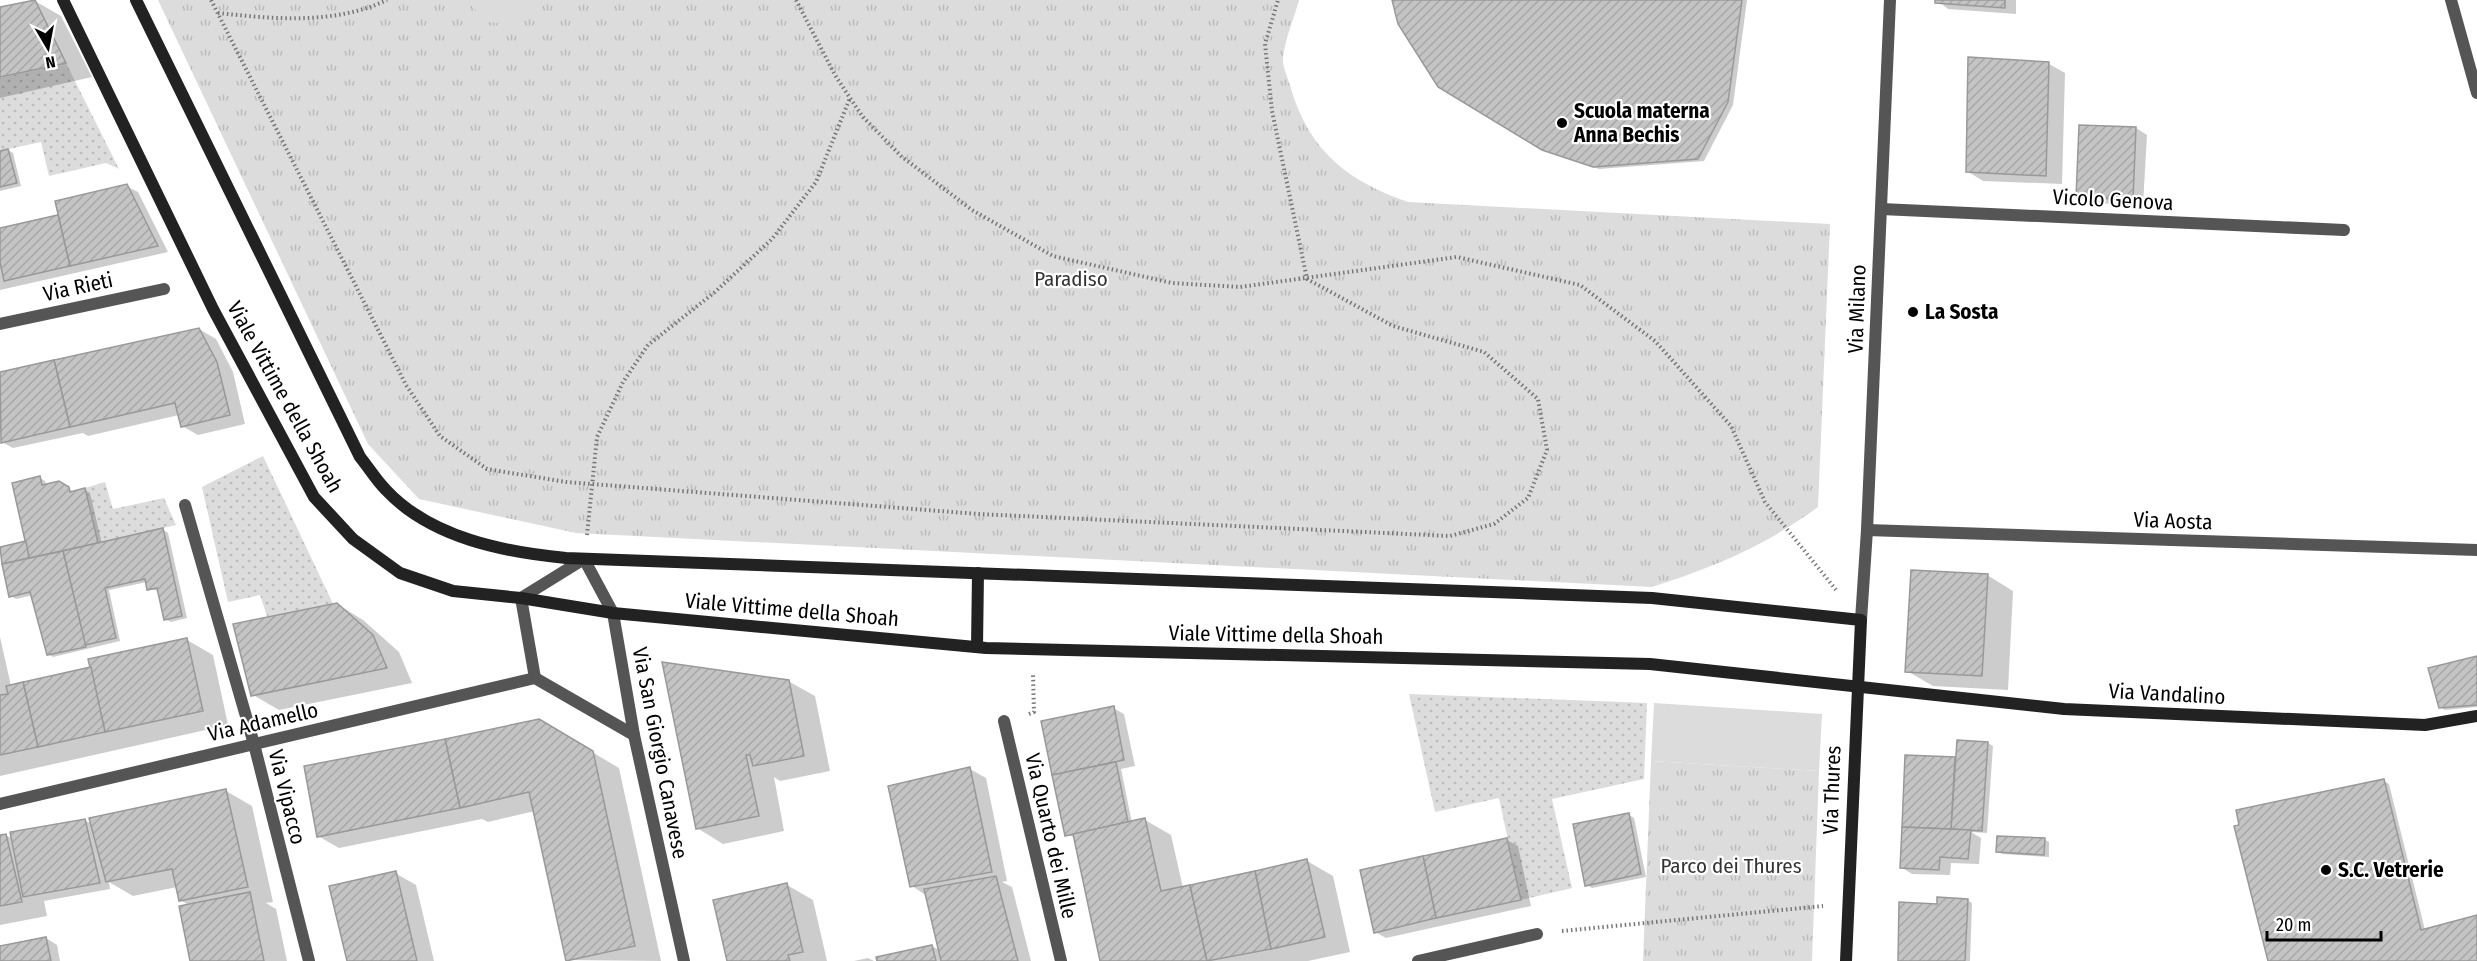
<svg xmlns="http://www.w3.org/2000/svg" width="2477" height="961" font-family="'Fira Sans Condensed',sans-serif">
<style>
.grass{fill:url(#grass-tufts)}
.garden{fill:url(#garden-dots)}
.pitch{fill:#dcdcdc}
.shadow{fill:#0003}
.building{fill:url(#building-hatch);stroke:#999;stroke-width:1.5}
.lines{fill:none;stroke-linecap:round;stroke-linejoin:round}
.path{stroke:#777;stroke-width:4;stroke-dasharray:1.5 3;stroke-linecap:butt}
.street{stroke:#555;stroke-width:12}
.secondary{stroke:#222;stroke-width:12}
.poi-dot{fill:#000;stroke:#fff;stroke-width:2}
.labels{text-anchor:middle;stroke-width:4.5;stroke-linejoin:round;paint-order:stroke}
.poi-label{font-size:21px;font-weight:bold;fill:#000;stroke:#fff;text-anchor:start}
.street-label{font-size:21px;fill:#000;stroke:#fff}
.park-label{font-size:21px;fill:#333;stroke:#fff}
</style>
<defs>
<pattern id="grass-tufts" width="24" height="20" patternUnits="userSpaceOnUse" patternTransform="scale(1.5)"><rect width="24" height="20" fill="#dcdcdc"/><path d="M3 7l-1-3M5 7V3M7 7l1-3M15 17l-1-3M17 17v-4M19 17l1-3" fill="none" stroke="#bbb"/></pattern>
<pattern id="garden-dots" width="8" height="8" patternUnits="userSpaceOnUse" patternTransform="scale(1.5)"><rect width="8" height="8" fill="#dcdcdc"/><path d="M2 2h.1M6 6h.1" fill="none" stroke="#bbb" stroke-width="1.8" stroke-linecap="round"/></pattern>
<pattern id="building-hatch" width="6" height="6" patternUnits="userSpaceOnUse" patternTransform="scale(1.5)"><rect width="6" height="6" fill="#c4c4c4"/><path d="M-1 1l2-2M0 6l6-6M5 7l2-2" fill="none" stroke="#a7a7a7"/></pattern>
</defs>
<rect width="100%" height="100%" fill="#fff"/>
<g class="grass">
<path d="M158,0H1299C1294,18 1285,39 1283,58C1282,67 1289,80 1291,89C1310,152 1348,181 1408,202L1830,224L1818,507C1763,547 1716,566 1652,587L576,533L419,499L368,444Z"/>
<path d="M1651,761L1819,771L1812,961H1643Z"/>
</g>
<g class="garden">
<path d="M66,63L119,169L106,163L49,176L41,142L0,151V78Z"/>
<path d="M263,456L335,608L269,622L260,595L228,602L202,487Z"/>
<path d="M105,482L113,509L164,498L176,525L98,543L85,488Z"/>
<path d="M1409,694L1647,703L1644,779L1552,799L1572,888L1521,900L1499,798L1435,812Z"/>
</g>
<g class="pitch">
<path d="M470,0H543L542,7C521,25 513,25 487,22L471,5Z"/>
<path d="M1654,703L1822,714L1819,771L1651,761Z"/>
</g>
<g class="shadow">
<path d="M1393,0H1747L1733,105L1704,161L1599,169L1549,152Z"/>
<path d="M1937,0H2016V14L1948,9Z"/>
<path d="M35,1L61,16L92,77L0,98V9Z"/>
<path d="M2049,64L2065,73L2062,184L1983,181L1967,171Z"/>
<path d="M2136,128L2147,135L2143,205L2089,203L2078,196Z"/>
<path d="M8,150L13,153L21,186L0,191V152Z"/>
<path d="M126,186L138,192L168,252L0,290V230L60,217Z"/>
<path d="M199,329L216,339L233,372L245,424L198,435L182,426L179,415L88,436L83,433L13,448L2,442L0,374Z"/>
<path d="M40,478L45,481L46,486L59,483L75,493L85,490L90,493L102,544L163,530L168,533L187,618L171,622L165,619L159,591L149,589L147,582L109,590L120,641L53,657L48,654L33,595L16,599L11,596L0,548L27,542Z"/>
<path d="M1987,575L2013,591L2008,690L1933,686L1907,671Z"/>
<path d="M337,604L363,620L399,652L412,683L279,710L253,695Z"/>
<path d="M0,637L11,686L93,668L187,640L213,655L228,725L0,776Z"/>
<path d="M2477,657V707L2445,710L2440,707Z"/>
<path d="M788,681L815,696L830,771L780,781L774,777L784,831L723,844L697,828Z"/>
<path d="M1113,708L1124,714L1135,766L1121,769L1132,823L1145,820L1171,835L1183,888L1307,861L1333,876L1350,952L1308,961H1102L1075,837L1066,835L1053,775Z"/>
<path d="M565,736L619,768L661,961L567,960L535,811L488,822L482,819L339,848L318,836Z"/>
<path d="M1988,743L1993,746L1987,833L1971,832L1981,838L1979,864L1951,863L1950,875L1912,874L1901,867L1906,756L1957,760Z"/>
<path d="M970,769L986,778L1007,881L1002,882L1012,887L1031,961H878L932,946L941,951L927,896L912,886Z"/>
<path d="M2384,781L2389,784L2425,930L2477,915V961H2270Z"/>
<path d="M226,791L252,806L273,902L266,903L276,909L287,961H192L189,905L180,900L177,887L133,896L109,882L110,889L44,901L47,916L0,925V836L6,835L13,839L84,820L92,824Z"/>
<path d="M1629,815L1634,818L1646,877L1592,888L1587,885Z"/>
<path d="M2044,839L2049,842V857L2003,854L1998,851Z"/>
<path d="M1507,840L1518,846L1531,906L1386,938L1375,932Z"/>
<path d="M395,873L416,885L434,961H349Z"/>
<path d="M787,885L813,900L827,961H728Z"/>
<path d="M1967,900L1972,903L1970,961H1900L1939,905Z"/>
<path d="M46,938L57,945L60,961H0V947Z"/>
<path d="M868,958L874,961H854Z"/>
</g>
<g class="building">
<path d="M35,0L66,63L0,77V7Z"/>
<path d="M1392,0H1742L1728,102L1698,159L1593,167L1542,150L1438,87L1398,24Z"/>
<path d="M1935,0H2005V8L1935,3Z"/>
<path d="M1968,57L2049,62L2046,176L1966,172Z"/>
<path d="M2079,125L2136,127L2133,200L2076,197Z"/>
<path d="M8,149L17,183L0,187V151Z"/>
<path d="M127,184L158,246L70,266L55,201Z"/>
<path d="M58,215L70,266L4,281L0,262V228Z"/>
<path d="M199,328L217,362L230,415L181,427L175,403L70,427L54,360Z"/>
<path d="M54,360L70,427L1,443L0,372Z"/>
<path d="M40,476L42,485L59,481L69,487L70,492L85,488L98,543L29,558L12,483Z"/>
<path d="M163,528L182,616L164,620L157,588L147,590L145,579L105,588L116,638L85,645L63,551Z"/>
<path d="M26,541L29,558L2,564L0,547Z"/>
<path d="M63,551L86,647L47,655L30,592L9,597L2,564Z"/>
<path d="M1911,570L1988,574L1982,676L1905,672Z"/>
<path d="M337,603L373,635L387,668L251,696L233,624Z"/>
<path d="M187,638L203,711L105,732L88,659Z"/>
<path d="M2477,656V705L2439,708L2428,668Z"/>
<path d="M662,662L789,680L804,756L753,766L750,755H746L759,816L696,829Z"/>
<path d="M91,667L105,732L38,747L23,682Z"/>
<path d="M23,682L38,747L0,755V695L8,694L6,686Z"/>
<path d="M1114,706L1124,760L1052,775L1041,721Z"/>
<path d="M539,719L593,751L635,946L566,961L529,792L460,808L445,739Z"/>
<path d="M445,739L460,808L317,837L304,766Z"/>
<path d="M1957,740L1988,742L1982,831L1951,829Z"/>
<path d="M1905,755L1955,757L1951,829L1902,827Z"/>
<path d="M1116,762L1128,822L1065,836L1052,775Z"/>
<path d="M970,767L992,872L910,887L888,786Z"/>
<path d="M2384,779L2421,930L2477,915V961H2268L2234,826L2239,825L2236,810Z"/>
<path d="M226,789L248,887L179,901L172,869L106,882L89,818Z"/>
<path d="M1629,813L1641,874L1585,886L1573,824Z"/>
<path d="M1145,818L1161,891L1190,885L1207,961H1100L1073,834Z"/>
<path d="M85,819L100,883L23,897L10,832Z"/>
<path d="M1902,827L1971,830L1968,859L1940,857L1939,870L1900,868Z"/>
<path d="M6,834L22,902L0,906V835Z"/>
<path d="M1997,836L2045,838L2044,855L1996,852Z"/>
<path d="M1507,838L1521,900L1436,918L1423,856Z"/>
<path d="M1423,856L1436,918L1374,933L1360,870Z"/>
<path d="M1307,859L1325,937L1271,949L1255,871Z"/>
<path d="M396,871L417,961H347L329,886Z"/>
<path d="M1255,871L1271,949L1207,961L1190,885Z"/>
<path d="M996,876L1018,961H941L924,889Z"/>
<path d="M787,883L803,952L788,955L790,961H727L713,900Z"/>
<path d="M250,892L264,961H190L179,906Z"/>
<path d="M1937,897L1968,899L1965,961H1898L1899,902L1937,904Z"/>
<path d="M46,937L51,961H0V946Z"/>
<path d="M932,945L936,961H877L876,957Z"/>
</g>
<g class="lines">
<g class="path">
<path d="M211,0L406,385L440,436L487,469L566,482L978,514L1450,536L1494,524L1528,498L1547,450L1538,399L1484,352L1393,326L1307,279L1272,111L1265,44L1278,0"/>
<path d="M796,0L835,75L850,98L863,117L901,156L972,210L1053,256L1172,283L1240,287L1457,257L1580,285L1655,341L1731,426L1765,502L1837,591"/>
<path d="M218,13C274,19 334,25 387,0"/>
<path d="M587,535L597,437L623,382L648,345L715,292L772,239L816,182L850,98"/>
<path d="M1029,714L1034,712L1033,674"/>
<path d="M1562,931L1823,906"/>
</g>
<g class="street">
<path d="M2451,0L2477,93"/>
<path d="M1881,209L2344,230"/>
<path d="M0,324L164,289"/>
<path d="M185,505L254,744L309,961"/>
<path d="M1867,530L2477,550"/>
<path d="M1861,620L1867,530L1890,0"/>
<path d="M535,678L521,598L584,559L613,613L634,735L684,961"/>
<path d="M1004,721L1061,961"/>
<path d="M0,804L535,678L634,735"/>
<path d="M1418,961L1537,934"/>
</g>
<g class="secondary">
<path d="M63,0L213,309L314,497L353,539L400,573L453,591L521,598L613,613L986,648L1650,664L2064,709L2425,725L2477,716"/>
<path d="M136,0L360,457C369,468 376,480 386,490C431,538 504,552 566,558L1652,598L1861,620L1846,961"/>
<path d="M977,647L978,573"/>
</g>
</g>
<g class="poi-dot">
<circle cx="1562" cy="123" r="6"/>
<circle cx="1913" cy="312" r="6"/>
<circle cx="2326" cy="870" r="6"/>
</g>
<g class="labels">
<g class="poi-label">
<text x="1574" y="118">Scuola materna<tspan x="1574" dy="24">Anna Bechis</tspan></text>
<text x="1925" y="319">La Sosta</text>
<text x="2338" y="877">S.C. Vetrerie</text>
</g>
<g class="street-label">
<text transform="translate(2113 200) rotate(3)" y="7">Vicolo Genova</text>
<text transform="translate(78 287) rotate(-12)" y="7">Via Rieti</text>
<text transform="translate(1857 309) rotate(-88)" y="7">Via Milano</text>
<text transform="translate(285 397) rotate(61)" y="7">Viale Vittime della Shoah</text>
<text transform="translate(2173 521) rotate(2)" y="7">Via Aosta</text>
<text transform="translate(792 610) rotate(5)" y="7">Viale Vittime della Shoah</text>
<text transform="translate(1276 635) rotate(1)" y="7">Viale Vittime della Shoah</text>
<text transform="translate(2167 694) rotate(3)" y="7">Via Vandalino</text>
<text transform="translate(263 722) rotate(-13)" y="7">Via Adamello</text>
<text transform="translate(660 753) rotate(79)" y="7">Via San Giorgio Canavese</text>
<text transform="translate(1832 790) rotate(-88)" y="7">Via Thures</text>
<text transform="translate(287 797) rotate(76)" y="7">Via Vipacco</text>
<text transform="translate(1051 836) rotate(77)" y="7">Via Quarto dei Mille</text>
</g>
<g class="park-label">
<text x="1071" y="286">Paradiso</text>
<text x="1731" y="873">Parco dei Thures</text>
</g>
</g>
<g transform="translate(48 48) rotate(170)" stroke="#ffffff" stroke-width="4.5" paint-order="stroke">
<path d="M0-4.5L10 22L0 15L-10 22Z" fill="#000000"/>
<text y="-9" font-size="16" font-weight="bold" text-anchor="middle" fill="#000000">N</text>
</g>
<path d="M2267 931v9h114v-9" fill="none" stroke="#000000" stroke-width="3"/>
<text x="2276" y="931" font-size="18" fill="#000000" stroke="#ffffff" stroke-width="4.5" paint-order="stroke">20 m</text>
</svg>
